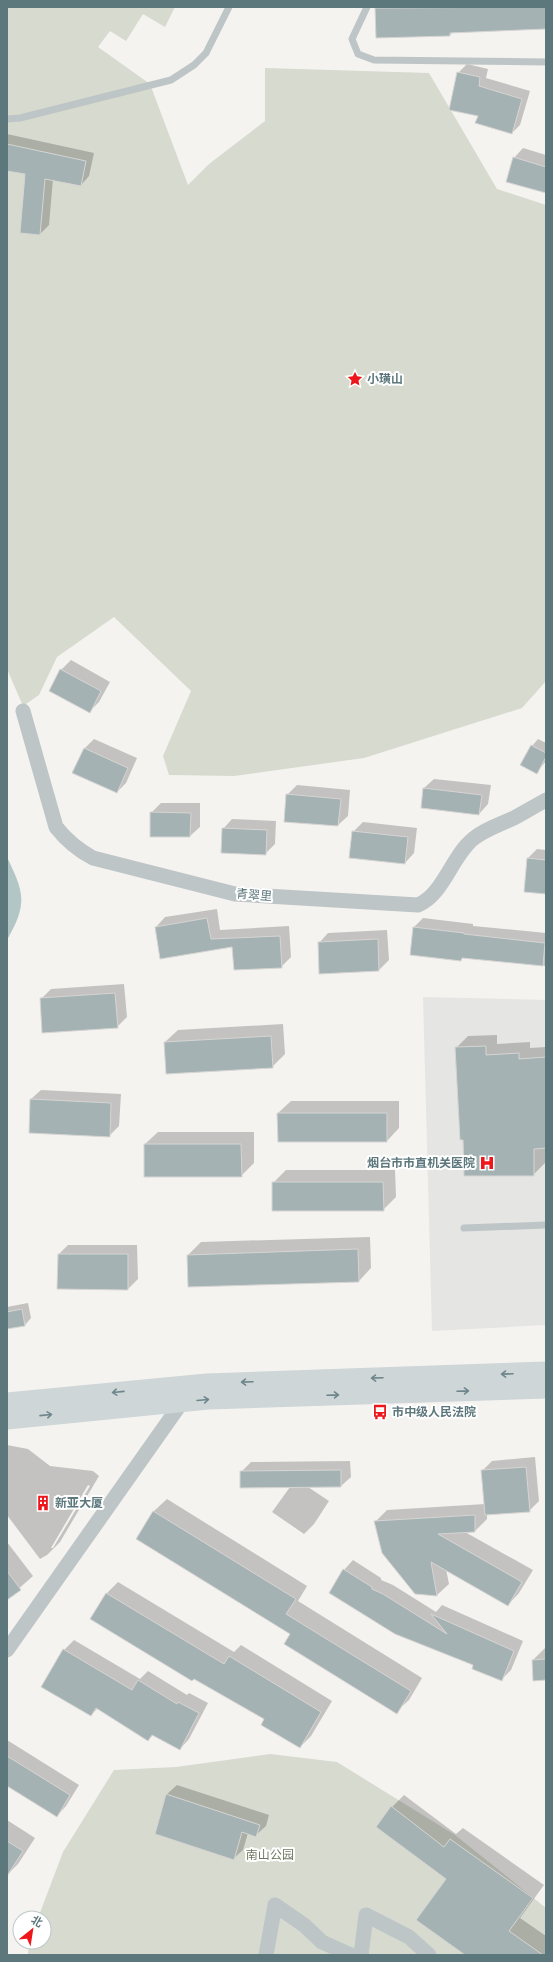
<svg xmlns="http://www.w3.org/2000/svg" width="553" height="1962" font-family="'DejaVu Sans','Noto Sans SC',sans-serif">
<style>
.built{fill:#e5e5e4}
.green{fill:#d6dacf}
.water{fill:#b2c6c6}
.shadow{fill:#0003;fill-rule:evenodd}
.building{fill:#a5b2b4;stroke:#d6d5d3}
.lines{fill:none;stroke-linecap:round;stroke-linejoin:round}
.lane{stroke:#bec5c7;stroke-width:7}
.street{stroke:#bec5c7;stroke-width:15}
.secondary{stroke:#ced6d8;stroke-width:21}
.oneway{stroke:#6e868b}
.labels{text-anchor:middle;stroke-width:4;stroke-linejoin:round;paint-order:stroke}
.poi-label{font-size:12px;font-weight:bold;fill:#5d787d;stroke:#fff;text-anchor:start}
.street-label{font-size:12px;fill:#5d787d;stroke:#fff}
.park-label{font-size:12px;fill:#6c7a61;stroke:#fff}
</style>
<rect width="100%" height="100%" fill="#f5f3f0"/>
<path class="built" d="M423,997L546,1000V1325L432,1331Z"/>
<g class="green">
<path d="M7,7H175L165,27L143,14L126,41L110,31L98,47L150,84L188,185L209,164L265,121V68L429,73L497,189L546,205V681L522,708L364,758L234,776L169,775L163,756L191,691L114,617L57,657L39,695L23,706L7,669Z"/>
<path d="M270,1754L337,1762L455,1835L546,1908V1955H28L29,1942H44V1918H38L63,1852L114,1770L176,1767Z"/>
</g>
<path class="water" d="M7,857C24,893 28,903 7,940Z"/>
<g class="shadow">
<path d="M378,7H546V28L453,32L450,35L376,8Z"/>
<path d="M467,64L488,69L486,78L530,91L520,125L512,133L479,115L458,73Z"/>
<path d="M7,134L94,153L89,176L81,185L53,179L49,225L40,234L26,174L7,170Z"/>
<path d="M523,148L546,155V192L514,158Z"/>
<path d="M71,660L110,682L99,702L89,712L61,670Z"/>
<path d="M94,739L137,758L126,783L117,792L84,749Z"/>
<path d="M538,739L546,743V761L537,772L532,746Z"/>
<path d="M434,779L491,785L488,804L479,814L424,788Z"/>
<path d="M297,785L350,790L348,816L338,825L287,795Z"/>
<path d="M161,803H200V827L190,836H151V813Z"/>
<path d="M232,819L276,821L275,844L265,854L223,829Z"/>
<path d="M363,822L417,828L414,853L405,863L353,832Z"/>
<path d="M537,849L546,850V893L528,858Z"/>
<path d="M217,909L220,930L289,926L291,957L281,967L233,946L156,927L165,917Z"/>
<path d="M423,918L473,924V926L546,933V966L464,957L461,960L414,927Z"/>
<path d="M387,930L389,960L379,970L319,943L328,933Z"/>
<path d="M124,984L127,1017L117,1027L41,999L51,989Z"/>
<path d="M283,1024L285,1054L272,1067L165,1042L178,1030Z"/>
<path d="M497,1035V1044L530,1042V1048L546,1047L545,1163L533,1175L464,1139L456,1048L468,1036Z"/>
<path d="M41,1090L121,1094L119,1126L109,1136L31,1099Z"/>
<path d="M291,1101H399V1128L387,1141L278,1113Z"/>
<path d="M158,1132H254V1163L241,1176L145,1144Z"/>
<path d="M286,1170H395L396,1197L383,1210L273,1183Z"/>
<path d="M370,1237L371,1268L359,1281L188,1255L201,1242Z"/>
<path d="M68,1245H137L138,1279L128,1289L59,1254Z"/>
<path d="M28,1303L31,1318L25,1325L7,1328V1307Z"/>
<path d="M7,1445L28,1449L50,1466L93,1471L99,1476L60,1542L47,1555L40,1559L7,1515ZM88,1485L90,1486L53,1548H51Z"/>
<path d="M535,1457L539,1501L529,1511L487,1514V1519L475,1531L465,1532L533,1570L519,1593L508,1605L446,1569L449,1584L437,1595L415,1593L375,1522L387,1510L485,1504L482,1471L492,1461Z"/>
<path d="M350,1461L351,1477L341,1486L308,1487L329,1501L314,1524L304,1534L272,1512L290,1487L241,1472L251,1462Z"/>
<path d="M167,1499L307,1586L298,1601L422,1678L409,1700L396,1712L291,1634L138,1538L154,1511Z"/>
<path d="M7,1542L33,1576L7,1599Z"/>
<path d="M353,1560L381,1578V1580L393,1585L436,1612L442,1605L523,1641L511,1670L501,1680L474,1665L344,1570Z"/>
<path d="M118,1582L234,1652L241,1645L332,1701L311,1736L300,1747L265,1719L92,1619L107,1593Z"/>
<path d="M74,1640L140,1679L148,1671L187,1695L189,1693L208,1703L189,1739L180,1749L153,1735L148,1740L98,1708L91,1715L64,1650Z"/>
<path d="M546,1647V1679L533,1660Z"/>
<path d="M7,1740L79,1785L66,1806L57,1816L7,1785Z"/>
<path d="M177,1785L269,1815L266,1826L256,1835L248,1833L243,1850L233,1859L156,1833L167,1794Z"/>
<path d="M404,1795L456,1834L463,1828L544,1885L520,1918L546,1936V1955H467L447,1879L392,1807Z"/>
<path d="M7,1820L35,1838L18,1864L7,1875Z"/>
</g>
<g class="building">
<path d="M546,7V29L450,33V36L376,38L375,8Z"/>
<path d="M457,72L480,77L479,86L522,99L512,134L475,123L478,116L449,110Z"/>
<path d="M7,144L86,161L81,186L45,179L40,235L20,233L25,174L7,171Z"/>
<path d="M513,157L546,167V193L506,182Z"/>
<path d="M60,669L101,691L90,713L49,691Z"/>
<path d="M531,745L546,753V757L537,774L520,765Z"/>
<path d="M84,748L128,768L117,793L72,773Z"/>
<path d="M423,788L482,795L479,815L421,808Z"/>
<path d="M286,794L341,799L338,826L284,822Z"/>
<path d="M150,812L191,813L190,837H150Z"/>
<path d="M222,828L267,830L266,855L221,853Z"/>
<path d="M352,831L408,837L405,864L349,858Z"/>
<path d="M527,858L546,860V894L524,892Z"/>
<path d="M207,918L211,939L280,936L282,968L234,970L232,947L160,959L155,927Z"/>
<path d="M413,927L464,933V934L545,943L543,966L462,958L461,961L410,955Z"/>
<path d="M378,939L379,971L319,974L318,942Z"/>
<path d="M115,993L118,1028L42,1033L40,998Z"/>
<path d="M271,1036L273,1068L166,1074L164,1042Z"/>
<path d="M486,1046V1055L519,1053V1059L546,1057V1148L534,1149V1176H464L463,1140H460L455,1047Z"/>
<path d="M30,1099L111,1103L110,1137L29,1133Z"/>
<path d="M277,1113H387V1142H278Z"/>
<path d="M144,1144H241L242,1177H144Z"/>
<path d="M272,1182H383L384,1211H272Z"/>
<path d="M358,1249L359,1282L188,1287L187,1255Z"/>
<path d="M58,1254H128V1290L57,1289Z"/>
<path d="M22,1309L25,1326L7,1329V1312Z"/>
<path d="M526,1467L530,1512L485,1515L481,1470Z"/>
<path d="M341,1470V1487L240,1488V1471Z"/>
<path d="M153,1511L296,1599L286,1614L411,1691L397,1714L284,1644L290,1634L136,1539Z"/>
<path d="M475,1515V1532L438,1534L522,1582L508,1606L431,1562L437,1596L415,1594L382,1553L374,1521Z"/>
<path d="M343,1569L372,1587V1589L383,1594L447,1634L431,1614L514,1651L502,1681L472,1669L473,1665L395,1634L329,1593Z"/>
<path d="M7,1571L21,1590L7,1600Z"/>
<path d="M106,1593L224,1664L229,1656L321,1712L300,1748L261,1725L264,1719L194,1679L192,1681L90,1619Z"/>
<path d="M63,1649L132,1690L138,1680L177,1704L178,1702L199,1713L180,1750L152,1735L148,1741L96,1708L91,1716L41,1687Z"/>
<path d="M546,1659V1680L533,1681L532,1660Z"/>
<path d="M7,1756L70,1795L57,1817L7,1786Z"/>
<path d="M166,1794L260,1825L256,1837L242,1832L234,1860L155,1834Z"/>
<path d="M391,1806L444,1847L450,1839L533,1898L509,1931L543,1955H465L416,1920L446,1879L376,1827Z"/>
<path d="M7,1841L23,1851L7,1876Z"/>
</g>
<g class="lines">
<g class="lane">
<path d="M367,7L352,39L358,54L374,60L546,62"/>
<path d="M7,119L20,118L171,80L194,65L206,53L229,7"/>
<path d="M464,1228L546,1225"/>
</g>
<g class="street">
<path d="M23,711L56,827C67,841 78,850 93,858L235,894L418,905C443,895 452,856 473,839C485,829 499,825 514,818C525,812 535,806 546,800"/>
<path d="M7,1650L182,1402V1395"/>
<path d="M266,1955L275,1905L304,1925L322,1942L351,1955"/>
<path d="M361,1955L366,1915L409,1937L429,1955"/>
</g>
<g class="secondary">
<path d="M7,1403L207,1384L546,1372"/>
<path d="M7,1419L208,1399L546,1388"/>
</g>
</g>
<defs><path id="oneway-shaft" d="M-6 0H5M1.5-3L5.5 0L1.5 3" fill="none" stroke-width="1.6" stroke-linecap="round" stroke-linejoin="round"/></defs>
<g class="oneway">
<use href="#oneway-shaft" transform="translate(507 1374) rotate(178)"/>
<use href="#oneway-shaft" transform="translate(377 1378) rotate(178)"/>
<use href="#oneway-shaft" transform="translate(247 1382) rotate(178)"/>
<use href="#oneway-shaft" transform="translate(463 1391) rotate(-2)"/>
<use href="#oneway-shaft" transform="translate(118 1392) rotate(174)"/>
<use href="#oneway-shaft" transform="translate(333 1395) rotate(-2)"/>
<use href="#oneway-shaft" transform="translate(203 1400) rotate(-5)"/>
<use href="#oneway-shaft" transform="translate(46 1415) rotate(-6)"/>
</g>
<defs>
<g id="sight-bare" transform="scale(1.2)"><path d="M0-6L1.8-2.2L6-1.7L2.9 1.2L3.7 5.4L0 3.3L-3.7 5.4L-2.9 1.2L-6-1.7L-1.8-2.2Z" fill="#ee161b" stroke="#fff" stroke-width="2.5" paint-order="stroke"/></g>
<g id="hospital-bare" transform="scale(1.2)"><path d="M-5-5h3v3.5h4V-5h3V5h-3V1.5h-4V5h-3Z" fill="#ee161b" stroke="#fff" stroke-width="2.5" paint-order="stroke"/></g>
<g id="bus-bare" transform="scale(1.2)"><path d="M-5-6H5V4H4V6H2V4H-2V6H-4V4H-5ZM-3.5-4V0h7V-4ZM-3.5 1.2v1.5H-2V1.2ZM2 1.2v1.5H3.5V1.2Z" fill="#ee161b" stroke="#fff" stroke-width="2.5" paint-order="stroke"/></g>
<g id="building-bare" transform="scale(1.2)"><path d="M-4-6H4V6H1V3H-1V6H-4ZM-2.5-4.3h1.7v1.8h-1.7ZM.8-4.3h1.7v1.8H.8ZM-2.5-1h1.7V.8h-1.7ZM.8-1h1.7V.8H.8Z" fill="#ee161b" stroke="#fff" stroke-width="2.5" paint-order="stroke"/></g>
</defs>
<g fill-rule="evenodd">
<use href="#sight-bare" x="355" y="379"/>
<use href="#hospital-bare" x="487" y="1163"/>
<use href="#bus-bare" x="380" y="1412"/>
<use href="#building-bare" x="43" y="1503"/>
</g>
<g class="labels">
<g class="poi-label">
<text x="367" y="383">小璜山</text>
<text x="475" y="1167" text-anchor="end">烟台市市直机关医院</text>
<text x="392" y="1416">市中级人民法院</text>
<text x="55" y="1507">新亚大厦</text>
</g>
<g class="street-label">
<text transform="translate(254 895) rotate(5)" y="4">青翠里</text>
</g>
<g class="park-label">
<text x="270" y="1859">南山公园</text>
</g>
</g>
<rect width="553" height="1962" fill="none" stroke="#5d787d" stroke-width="16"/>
<g transform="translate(32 1930) rotate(30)"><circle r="19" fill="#ffffff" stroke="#bec9cb"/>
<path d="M0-3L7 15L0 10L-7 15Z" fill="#ee161b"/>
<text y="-6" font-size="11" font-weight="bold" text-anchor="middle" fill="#5d787d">北</text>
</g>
</svg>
